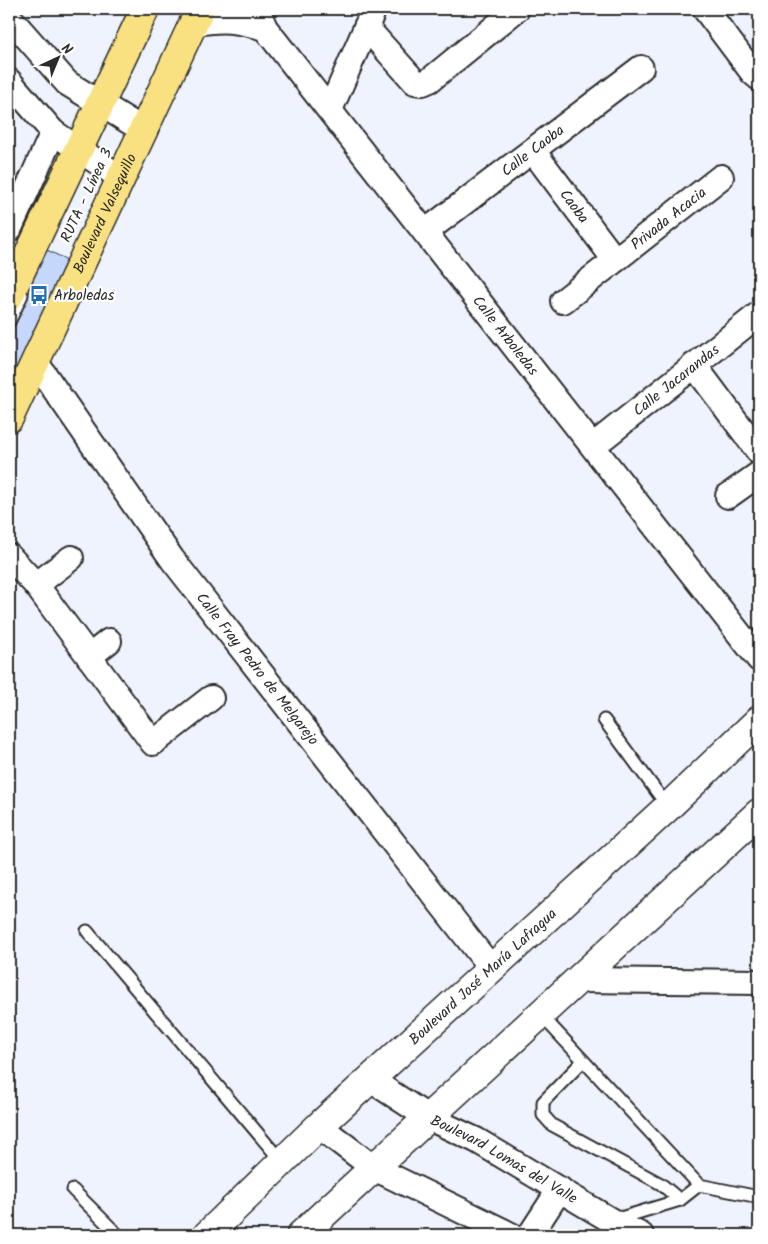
<svg xmlns="http://www.w3.org/2000/svg" width="768" height="1244" font-family="Kalam,sans-serif">
<style>
.building{fill:#c6d7fd;stroke:#2b2b2b}
.lines{fill:none;stroke-linecap:round;stroke-linejoin:round}
.service-casing{stroke:#2b2b2b;stroke-width:15}
.minor-casing{stroke:#2b2b2b;stroke-width:28}
.secondary-casing{stroke:#2b2b2b;stroke-width:31}
.primary-casing{stroke:#2b2b2b;stroke-width:31}
.service{stroke:#fff;stroke-width:11}
.minor{stroke:#fff;stroke-width:24}
.secondary{stroke:#fff;stroke-width:28}
.primary{stroke:#f9e181;stroke-width:28}
.labels{text-anchor:middle;stroke-width:4.5;stroke-linejoin:round;paint-order:stroke}
.street-label{font-size:15px;fill:#2b2b2b;stroke:#fff}
.poi-label{font-size:15px;fill:#2b2b2b;stroke:#fff;text-anchor:start}
</style>
<rect width="100%" height="100%" fill="#eef3fe"/>
<filter id="ink" filterUnits="userSpaceOnUse"><feTurbulence type="fractalNoise" baseFrequency=".02" numOctaves="2"/><feDisplacementMap in="SourceGraphic" scale="10" xChannelSelector="R" yChannelSelector="G"/><feConvolveMatrix kernelMatrix="1 2 1 2 8 2 1 2 1" color-interpolation-filters="sRGB"/></filter>
<g filter="url(#ink)">
<path class="building" d="M47,250L69,261L9,386V328Z"/>
<g class="lines">
<g class="service-casing">
<g id="service">
<path d="M9,322L22,295"/>
<path d="M604,720L668,807"/>
<path d="M87,931L282,1162"/>
<path d="M541,1015L699,1185L759,1197"/>
<path d="M583,1061L543,1102V1115L552,1125L661,1184L680,1200"/>
<path d="M73,1190L118,1235"/>
<path d="M614,1220L680,1200L699,1185"/>
</g>
</g>
<g class="minor-casing">
<g id="minor">
<path id="s1" d="M257,9L265,28L759,659"/>
<path d="M705,9L753,73L759,78"/>
<path d="M9,17L67,83L143,130"/>
<path d="M193,24C222,18 237,20 265,28"/>
<path d="M366,27L415,82L423,83L430,80L517,9"/>
<path d="M9,81L53,132L121,178"/>
<path d="M330,110L374,9"/>
<path id="s2" d="M533,151L615,260"/>
<path d="M9,230L53,132"/>
<path id="s3" d="M425,232L641,68"/>
<path id="s4" d="M563,301L721,177"/>
<path id="s5" d="M35,361L172,559L491,968"/>
<path d="M694,365L759,452"/>
<path id="s6" d="M593,446L759,314"/>
<path d="M728,496L759,474"/>
<path d="M9,556L36,585L153,743L211,698"/>
<path d="M36,585L71,558"/>
<path d="M89,657L109,641"/>
<path d="M579,980L759,982"/>
<path id="s7" d="M371,1080L429,1118L476,1140L612,1221L641,1235"/>
<path d="M319,1126L374,1168L511,1235"/>
<path d="M530,1235L560,1189"/>
</g>
</g>
<g class="secondary-casing">
<g id="secondary">
<path id="s8" d="M207,1235L319,1126L668,807L759,720"/>
<path d="M301,1235L759,813"/>
</g>
</g>
<g class="primary-casing">
<g id="primary">
<path d="M9,296L145,9"/>
<path id="s9" d="M9,418L200,9"/>
</g>
</g>
<use href="#service" class="service"/>
<use href="#minor" class="minor"/>
<use href="#secondary" class="secondary"/>
<use href="#primary" class="primary"/>
</g>
</g>
<defs>
<g id="bus-bare" transform="scale(1.5)"><path d="M-5-6H5V4H4V6H2V4H-2V6H-4V4H-5ZM-3.5-4V0h7V-4ZM-3.5 1.2v1.5H-2V1.2ZM2 1.2v1.5H3.5V1.2Z" fill="#1f6fb2" stroke="#fff" stroke-width="2.5" paint-order="stroke"/></g>
</defs>
<g fill-rule="evenodd">
<use href="#bus-bare" x="39" y="295"/>
</g>
<g class="labels">
<g class="street-label">
<text dy="5" stroke="none"><textPath href="#s3" startOffset="135">Calle Caoba</textPath></text>
<text transform="translate(86 195) rotate(-65)" y="5">RUTA - Línea 3</text>
<text dy="5" stroke="none"><textPath href="#s2" startOffset="69">Caoba</textPath></text>
<text dy="5" stroke="none"><textPath href="#s9" startOffset="226">Boulevard Valsequillo</textPath></text>
<text dy="5" stroke="none"><textPath href="#s4" startOffset="134">Privada Acacia</textPath></text>
<text dy="5" stroke="none"><textPath href="#s1" startOffset="411">Calle Arboledas</textPath></text>
<text dy="5" stroke="none"><textPath href="#s6" startOffset="106">Calle Jacarandas</textPath></text>
<text dy="5" stroke="none"><textPath href="#s5" startOffset="380">Calle Fray Pedro de Melgarejo</textPath></text>
<text dy="5" stroke="none"><textPath href="#s8" startOffset="378">Boulevard José María Lafragua</textPath></text>
<text dy="5" stroke="none"><textPath href="#s7" startOffset="155">Boulevard Lomas del Valle</textPath></text>
</g>
<g class="poi-label">
<text x="54" y="300">Arboledas</text>
</g>
</g>
<rect width="768" height="1244" fill="none" stroke="#fff" stroke-width="30"/>
<rect x="15" y="15" width="738" height="1214" fill="none" stroke="#2b2b2b" stroke-width="2" filter="url(#ink)"/>
<g transform="translate(58 58) rotate(44)" stroke="#ffffff" stroke-width="4" paint-order="stroke">
<path d="M0-4L9 19L0 12L-9 19Z" fill="#2b2b2b"/>
<text y="-8" font-size="14" font-weight="bold" text-anchor="middle" fill="#2b2b2b">N</text>
</g>
</svg>
